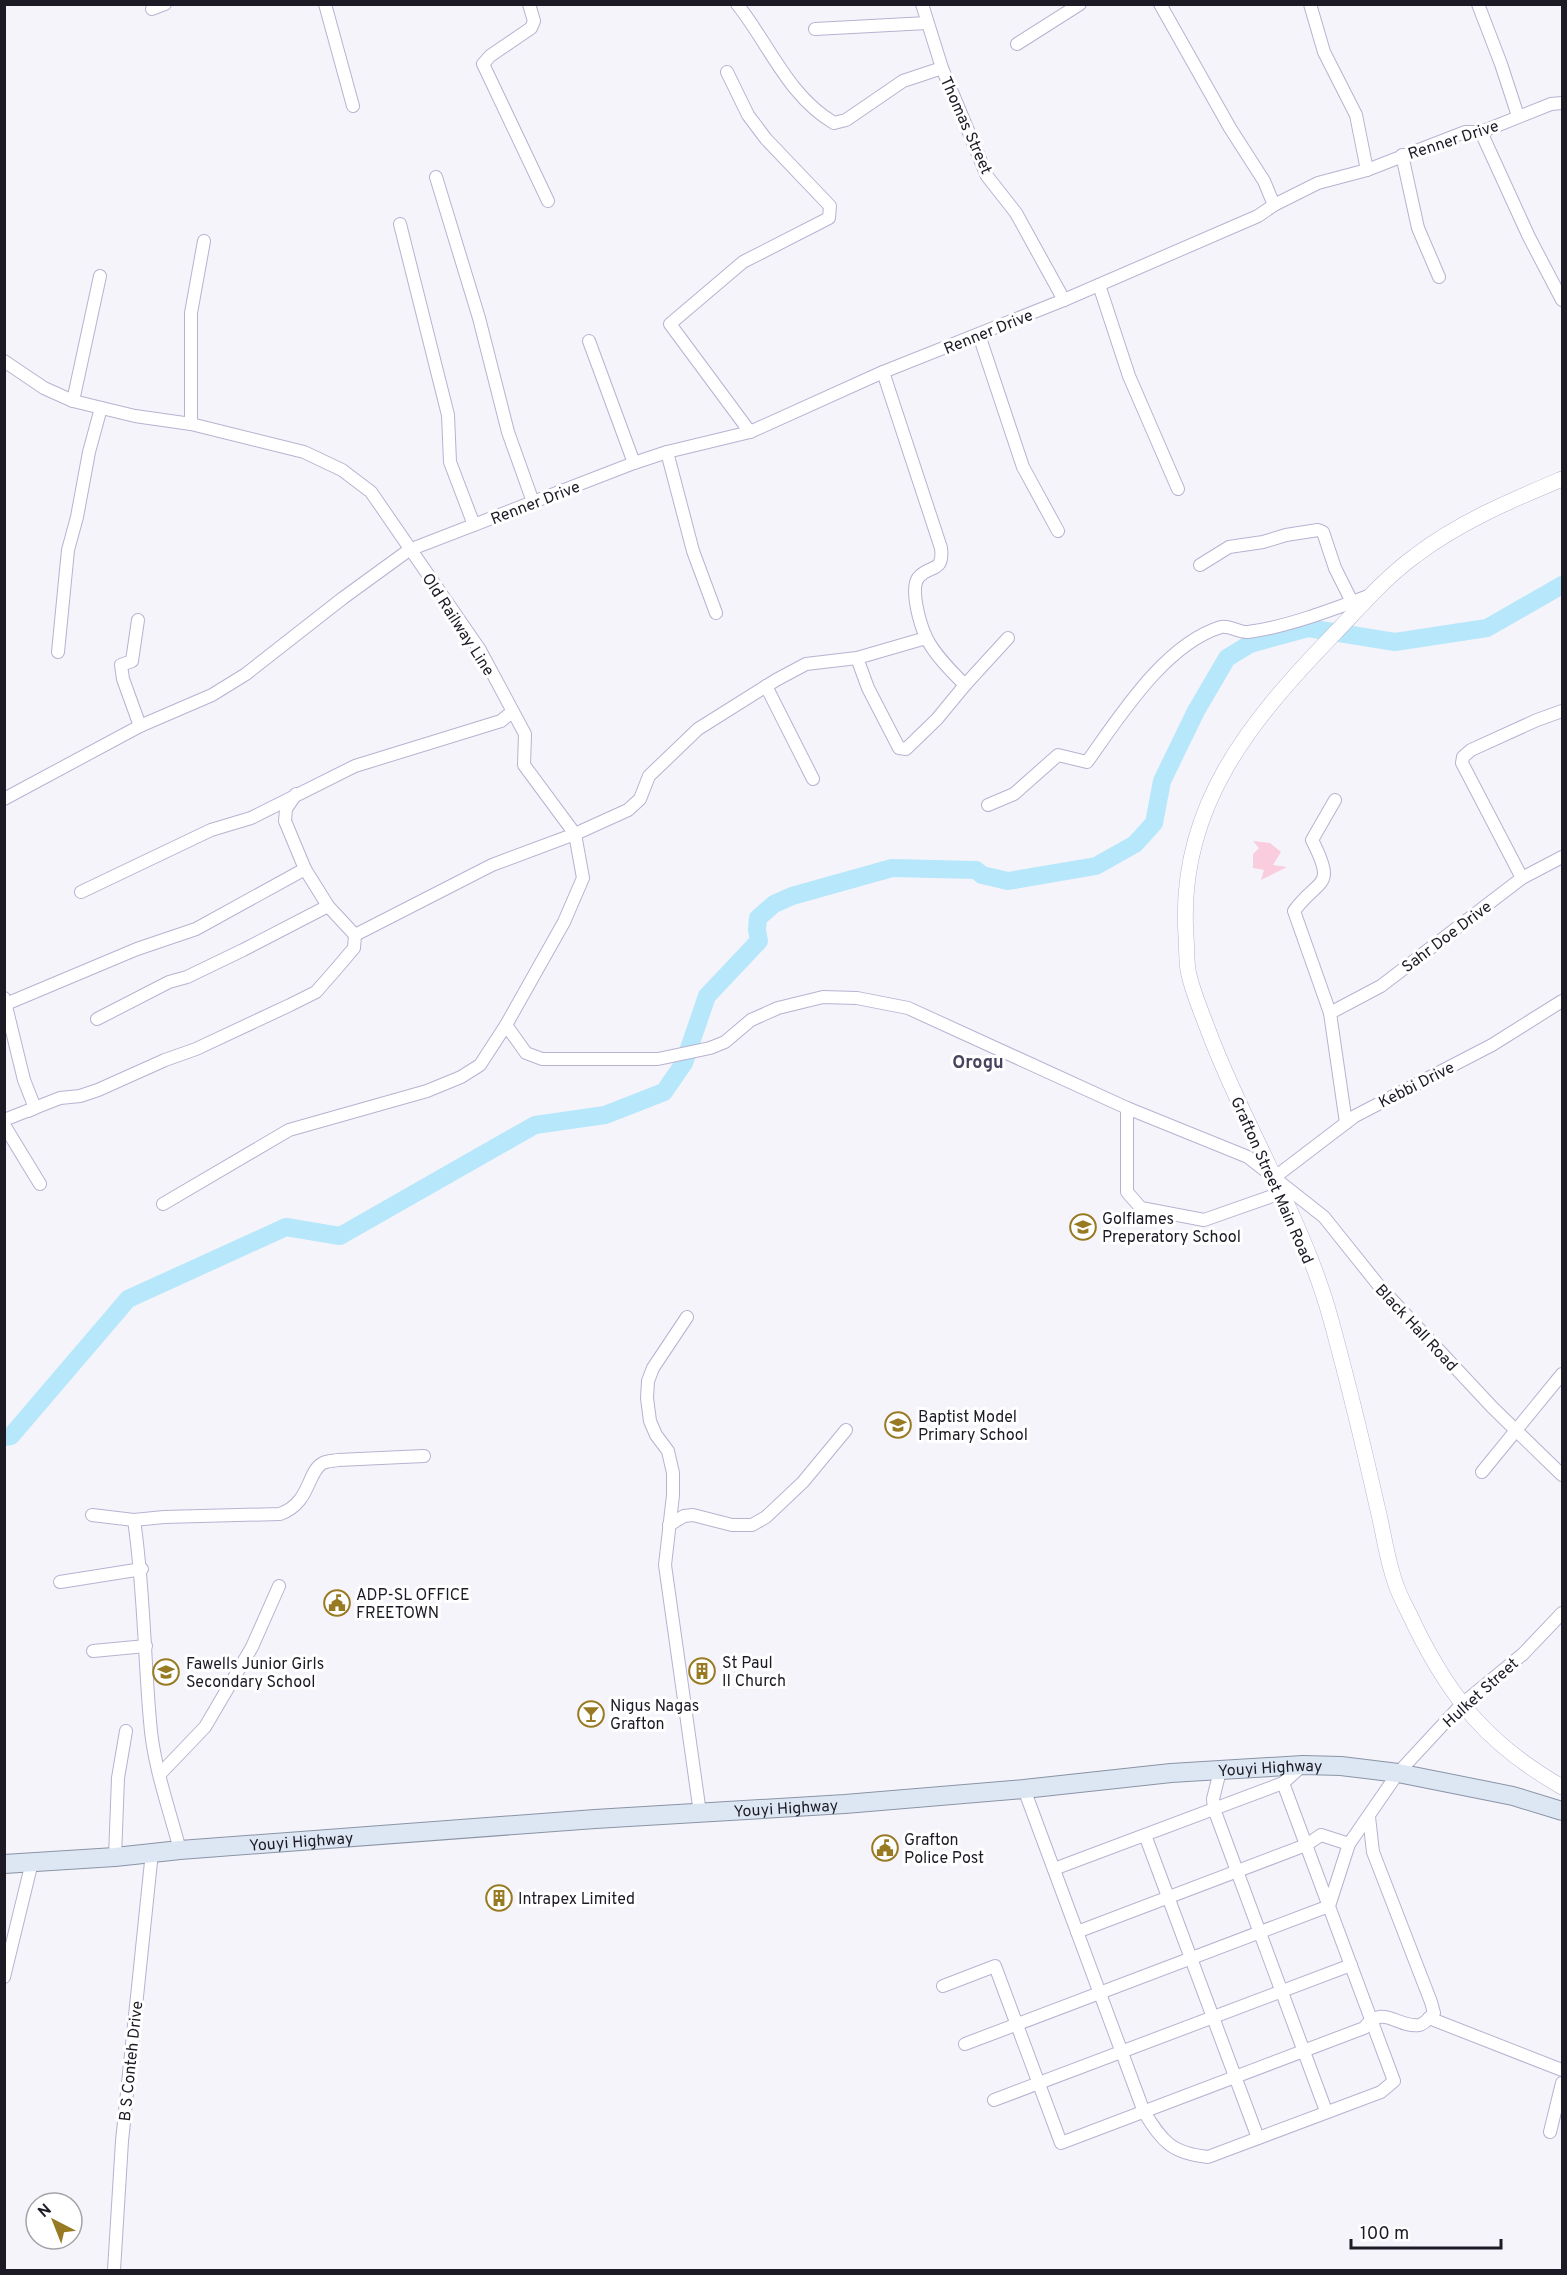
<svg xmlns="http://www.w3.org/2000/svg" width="1567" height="2275" font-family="Overpass,sans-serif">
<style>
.green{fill:#facdde}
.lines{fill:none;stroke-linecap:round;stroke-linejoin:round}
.river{stroke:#b7e7fa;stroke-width:18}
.minor-casing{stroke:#b6b3d1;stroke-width:14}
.tertiary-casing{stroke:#b6b3d1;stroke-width:16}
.primary-casing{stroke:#8a94a6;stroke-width:20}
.minor{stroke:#fff;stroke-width:12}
.tertiary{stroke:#fff;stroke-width:15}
.primary{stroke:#dde6f3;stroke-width:18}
.labels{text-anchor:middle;stroke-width:6;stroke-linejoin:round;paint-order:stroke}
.street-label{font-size:16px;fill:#1c1b25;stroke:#fff}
.poi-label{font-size:16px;fill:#1c1b25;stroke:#fff;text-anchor:start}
.neighbourhood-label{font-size:18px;font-weight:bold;fill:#46435c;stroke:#fff}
</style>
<rect width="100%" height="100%" fill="#f5f4fb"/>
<path class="green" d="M1253,841L1270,843L1281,852L1273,865L1287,867L1261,880L1264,870L1253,868V854L1259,848Z"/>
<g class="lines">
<path class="river" d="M4,1437L11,1436L128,1299L286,1227L340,1236L535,1125L605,1115L664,1092L684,1063L707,996L759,941L757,930L758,918L774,904L792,896L892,868L976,870L982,875L1008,881L1096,866L1135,844L1154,823L1162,781L1196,711L1227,658L1250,644L1308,628L1395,642L1487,628L1562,585"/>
<g class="minor-casing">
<g id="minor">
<path d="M325,4L353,106"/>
<path d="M529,4L534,21L531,28L490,56L483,64L548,201"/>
<path d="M737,4C769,44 788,96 834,123L846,120L903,81L942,68"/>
<path d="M922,4L942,68L987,176L1016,213L1064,300"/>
<path d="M1160,4L1230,128L1264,181L1274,205"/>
<path d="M1310,4L1324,52L1356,115L1367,170"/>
<path d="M1478,4L1501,64L1518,116"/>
<path d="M152,9L165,4"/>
<path d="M815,29L927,23"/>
<path d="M1017,44L1080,4"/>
<path d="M727,72L748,115L766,139L830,206L829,218L743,262L670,324L750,432"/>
<path d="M1481,132L1529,237L1562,300"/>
<path d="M1402,155L1418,228L1439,277"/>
<path d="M436,177L479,318L508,432L533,502"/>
<path d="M400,224L448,415L450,462L474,525"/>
<path d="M1099,285L1129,376L1178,489"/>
<path d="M979,335L1023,467L1058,531"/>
<path d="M589,341L634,463"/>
<path d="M4,361L44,388L73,401L135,416L191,424L304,452L342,470L371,492L480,650L525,734L524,765L575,834L583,878L564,922L506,1025L526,1053L542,1059H658L710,1048L725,1042L751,1020L778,1008L823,997L857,998L908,1008L1127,1108L1248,1157L1324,1217L1380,1287L1492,1407L1562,1475"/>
<path d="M883,372L941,548C944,574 929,564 918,578C910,590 920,624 926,637C933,653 952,672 965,685L1008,638"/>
<path d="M73,401L100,276"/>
<path d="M191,424V313L204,241"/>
<path d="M667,452L693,551L716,613"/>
<path d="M1200,565L1229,547L1263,542L1286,535L1318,530L1323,532L1335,568L1352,602"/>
<path d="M138,620L132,661L121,665L123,679L140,726"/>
<path d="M58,652L68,550L77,517L89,452L101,408"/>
<path d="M857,658L868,688L899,748L906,749L937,719L965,685"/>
<path d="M766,686L813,779"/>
<path d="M4,799L140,726L212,695L246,674L343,598L409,550L634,463L667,452L750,432L883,372L1064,300L1258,216L1274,205L1318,183L1367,170L1465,132H1481L1551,104L1562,103"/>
<path d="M1335,800L1312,840C1337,889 1319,877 1294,911L1330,1013L1346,1123"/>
<path d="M988,805L1014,794L1058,755L1087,762C1120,716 1165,644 1221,627C1230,625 1239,633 1248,632C1287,627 1334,609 1371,595"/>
<path d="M1522,878L1462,763L1463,757L1471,750L1537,720L1562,711"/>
<path d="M81,892L211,830L251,818L355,766L501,721L512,712"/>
<path d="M355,935L492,865L575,834L628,810L640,799L649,776L698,729L776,680L806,664L857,658L926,638"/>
<path d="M4,998L24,1080L35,1108L28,1111"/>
<path d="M6,1004L137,949L196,929L305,869"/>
<path d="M1330,1013L1381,986L1522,878L1562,857"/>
<path d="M97,1019L169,982L187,977L243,950L328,906"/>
<path d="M1127,1108V1192L1141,1208L1204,1220L1281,1193"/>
<path d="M4,1120L60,1098L80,1096L98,1090L165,1060L196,1049L290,1005L316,992L337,968L354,948L355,935L328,906L305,869L285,821L286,809L296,794"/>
<path d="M4,1125L40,1184"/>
<path d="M1275,1177L1355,1116L1492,1045L1562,1001"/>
<path d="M163,1204L289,1130L427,1091L461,1077L480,1065L506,1025"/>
<path d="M687,1317L653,1368L648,1381L647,1398L650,1421L656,1435L668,1451L673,1473V1495L665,1565L700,1813"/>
<path d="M1482,1472L1562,1374"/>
<path d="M92,1515L134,1520L164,1517L280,1514C311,1503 307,1471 323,1463C327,1461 333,1461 338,1460L424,1456"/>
<path d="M134,1520C144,1587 144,1654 150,1721C153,1765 169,1808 180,1850"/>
<path d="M669,1525L684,1516L693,1515L732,1525H752L766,1517L803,1482L846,1430"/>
<path d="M60,1582L142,1569"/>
<path d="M93,1651L146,1646"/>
<path d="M1220,1771L1213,1799L1214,1809L1326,2111"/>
<path d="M160,1774L205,1727L252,1647L279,1586"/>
<path d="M1024,1789L1144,2112C1163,2142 1171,2153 1208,2157L1381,2092L1394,2081L1283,1783"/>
<path d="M1145,1835L1258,2138"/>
<path d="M115,1857L118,1778L126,1731"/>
<path d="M1054,1869L1283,1783L1303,1765"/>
<path d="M1077,1932L1306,1845L1321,1835L1349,1844"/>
<path d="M4,1977L32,1862"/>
<path d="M943,1986L995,1966L1061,2143L1364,2028C1383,2003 1397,2028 1419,2025C1425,2024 1430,2017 1434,2013L1431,2002L1373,1852L1369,1817"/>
<path d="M1429,2018L1562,2070"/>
<path d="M965,2044L1329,1906L1349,1844L1398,1773L1461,1705L1523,1654L1562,1613"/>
<path d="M994,2100L1351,1965"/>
<path d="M1550,2132L1562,2083"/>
<path d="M114,2270L122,2141L152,1852"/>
</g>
</g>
<g class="tertiary-casing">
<path id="tertiary" d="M1562,479C1512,500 1459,522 1415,556C1387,576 1359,608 1335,633C1251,720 1177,807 1186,936C1187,949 1186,963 1189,975C1194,996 1203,1016 1210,1035C1247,1132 1304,1221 1331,1320C1348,1382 1363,1444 1377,1506C1384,1533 1387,1564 1398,1590C1403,1603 1410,1614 1415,1626C1452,1701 1489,1745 1562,1787"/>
</g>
<g class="primary-casing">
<g id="primary">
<path id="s1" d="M4,1864L115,1857L180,1850L595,1819L845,1804L1024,1789L1171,1773L1303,1765L1341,1766L1398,1773L1513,1796L1562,1811"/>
</g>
</g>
<use href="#minor" class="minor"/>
<use href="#tertiary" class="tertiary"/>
<use href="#primary" class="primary"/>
</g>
<defs>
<g id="school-ring" transform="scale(1.35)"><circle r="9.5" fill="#fff" stroke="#987a23" stroke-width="1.5"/><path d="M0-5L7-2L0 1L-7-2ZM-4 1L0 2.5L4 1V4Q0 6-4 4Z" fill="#987a23"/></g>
<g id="civic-ring" transform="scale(1.35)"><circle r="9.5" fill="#fff" stroke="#987a23" stroke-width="1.5"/><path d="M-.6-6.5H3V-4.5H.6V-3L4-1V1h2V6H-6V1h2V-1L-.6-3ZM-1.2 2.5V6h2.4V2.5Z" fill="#987a23"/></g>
<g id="building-ring" transform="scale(1.35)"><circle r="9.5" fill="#fff" stroke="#987a23" stroke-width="1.5"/><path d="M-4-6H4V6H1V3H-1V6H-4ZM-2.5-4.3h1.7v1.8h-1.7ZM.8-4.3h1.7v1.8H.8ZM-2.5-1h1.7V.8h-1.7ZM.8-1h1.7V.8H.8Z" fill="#987a23"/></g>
<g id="bar-ring" transform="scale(1.35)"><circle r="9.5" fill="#fff" stroke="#987a23" stroke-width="1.5"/><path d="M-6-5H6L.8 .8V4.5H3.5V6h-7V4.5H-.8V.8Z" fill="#987a23"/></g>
</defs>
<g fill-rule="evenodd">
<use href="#school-ring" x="1083" y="1227"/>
<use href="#school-ring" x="898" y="1425"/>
<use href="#civic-ring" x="337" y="1603"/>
<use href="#building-ring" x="702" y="1671"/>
<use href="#school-ring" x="166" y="1672"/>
<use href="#bar-ring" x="591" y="1714"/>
<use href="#civic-ring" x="885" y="1848"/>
<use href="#building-ring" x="499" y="1898"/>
</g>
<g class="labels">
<g class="street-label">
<text transform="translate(967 125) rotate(66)" y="6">Thomas Street</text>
<text transform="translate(1453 139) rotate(-18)" y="6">Renner Drive</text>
<text transform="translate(988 331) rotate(-22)" y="6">Renner Drive</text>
<text transform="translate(535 502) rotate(-21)" y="6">Renner Drive</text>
<text transform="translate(459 624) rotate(57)" y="6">Old Railway Line</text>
<text transform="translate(1446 936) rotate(-37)" y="6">Sahr Doe Drive</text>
<text transform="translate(1416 1084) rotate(-27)" y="6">Kebbi Drive</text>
<text transform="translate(1273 1180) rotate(66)" y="6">Grafton Street Main Road</text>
<text transform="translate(1417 1327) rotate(47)" y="6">Black Hall Road</text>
<text transform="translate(1480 1692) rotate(-42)" y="6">Hulket Street</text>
<text dy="6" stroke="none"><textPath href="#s1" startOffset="1270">Youyi Highway</textPath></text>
<text dy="6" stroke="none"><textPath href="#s1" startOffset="784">Youyi Highway</textPath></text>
<text dy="6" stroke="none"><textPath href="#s1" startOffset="298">Youyi Highway</textPath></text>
<text transform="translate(130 2061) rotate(-84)" y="6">B S Conteh Drive</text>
</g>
<g class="poi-label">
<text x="1102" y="1224">Golflames<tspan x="1102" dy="18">Preperatory School</tspan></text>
<text x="918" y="1422">Baptist Model<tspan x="918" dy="18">Primary School</tspan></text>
<text x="356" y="1600">ADP-SL OFFICE<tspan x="356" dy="18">FREETOWN</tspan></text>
<text x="722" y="1668">St Paul<tspan x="722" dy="18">II Church</tspan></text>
<text x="186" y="1669">Fawells Junior Girls<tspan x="186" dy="18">Secondary School</tspan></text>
<text x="610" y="1711">Nigus Nagas<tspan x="610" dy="18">Grafton</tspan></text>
<text x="904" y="1845">Grafton<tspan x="904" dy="18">Police Post</tspan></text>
<text x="518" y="1904">Intrapex Limited</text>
</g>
<g class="neighbourhood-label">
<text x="978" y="1068">Orogu</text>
</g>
</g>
<rect width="1567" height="2275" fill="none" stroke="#1c1b25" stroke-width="12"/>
<g transform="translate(54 2221) rotate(318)"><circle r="28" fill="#ffffff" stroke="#a4a4a8" stroke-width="1.5"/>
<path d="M0-4.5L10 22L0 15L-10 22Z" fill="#987a23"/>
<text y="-9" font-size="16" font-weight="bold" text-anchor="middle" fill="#1c1b25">N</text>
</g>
<path d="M1351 2239v9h150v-9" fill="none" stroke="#1c1b25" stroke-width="3"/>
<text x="1360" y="2239" font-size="18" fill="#1c1b25" stroke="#ffffff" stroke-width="4.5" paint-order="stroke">100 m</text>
</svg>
